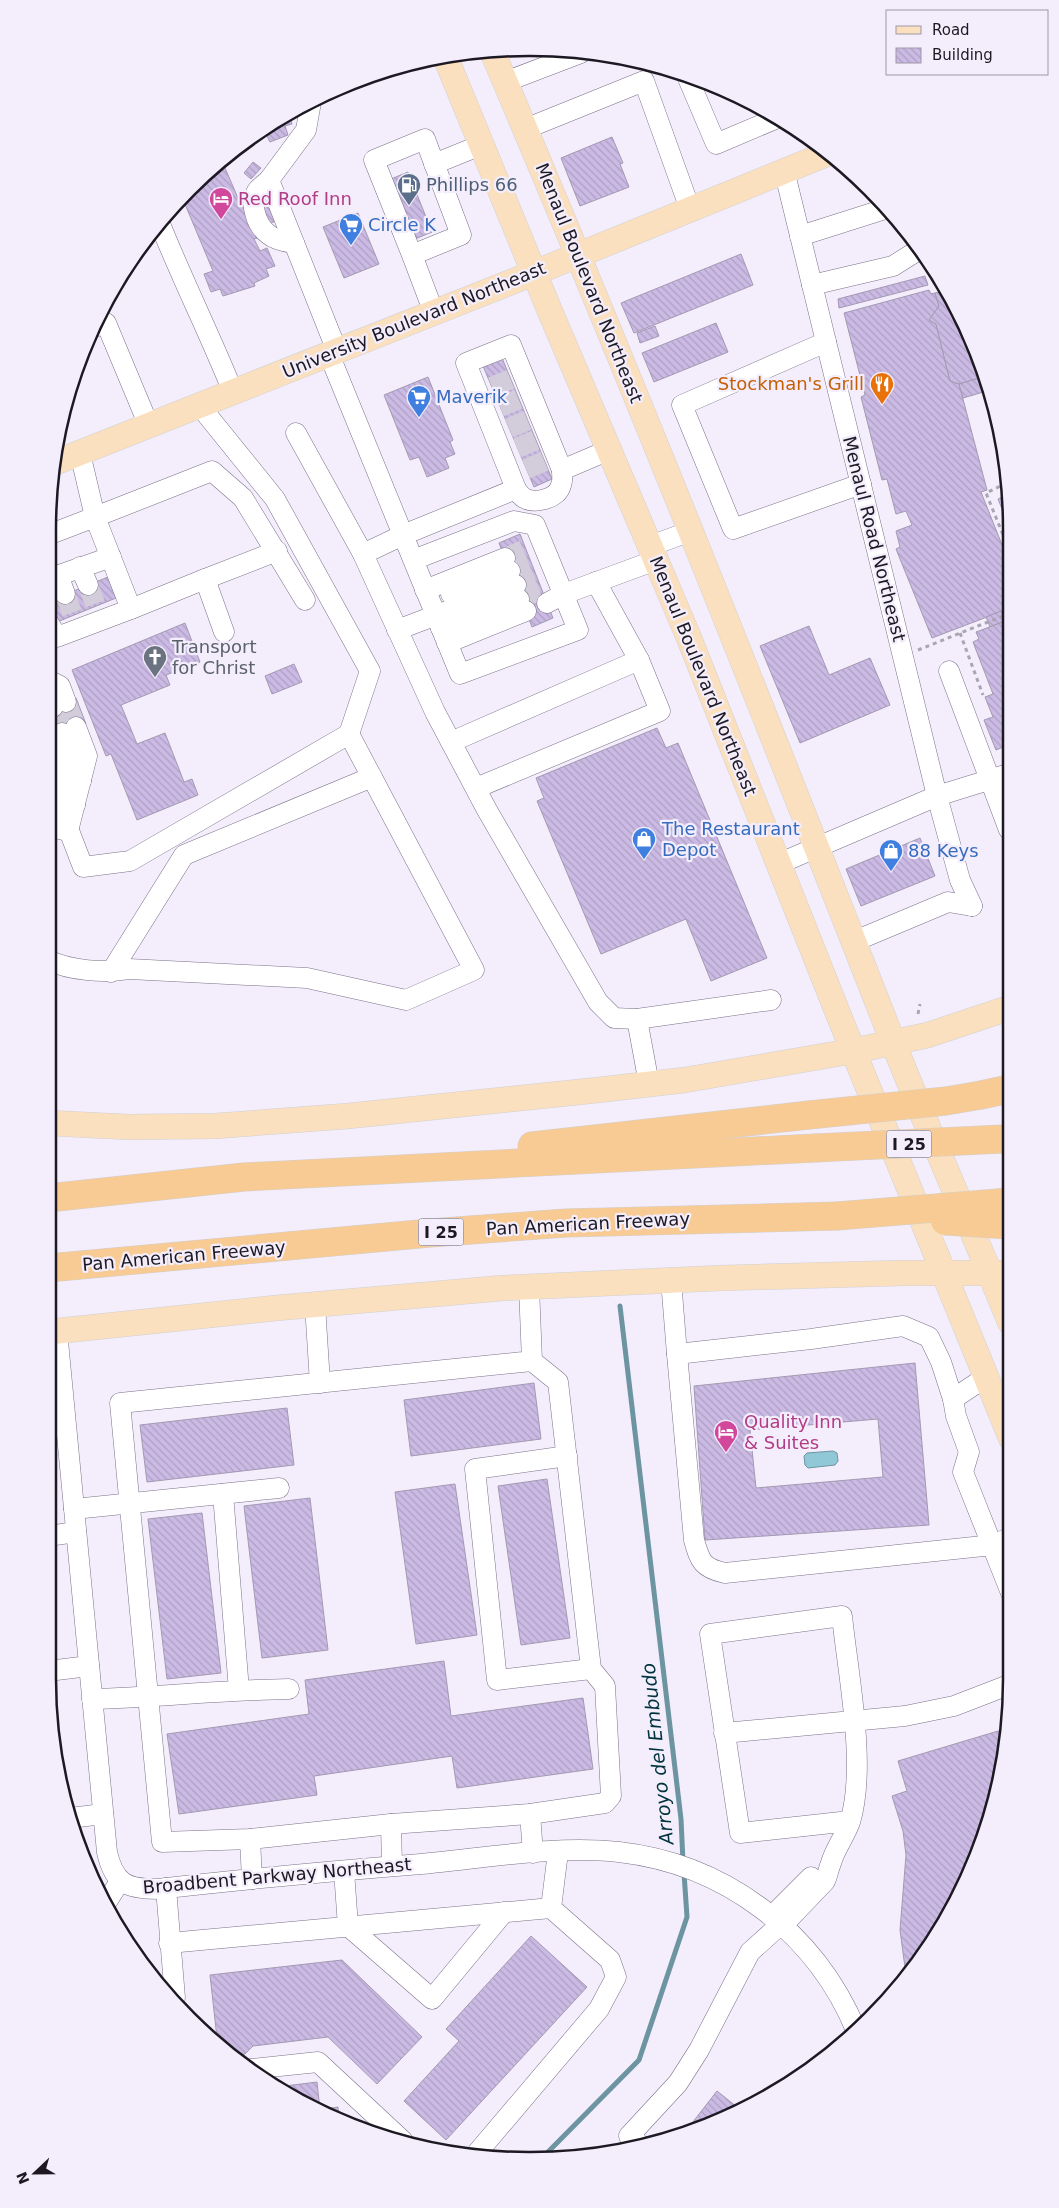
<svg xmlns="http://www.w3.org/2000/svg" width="1059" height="2208" font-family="'DejaVu Sans',sans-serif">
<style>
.water{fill:#90c8d8;stroke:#6d94a1}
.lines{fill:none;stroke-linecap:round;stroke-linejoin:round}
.stream{stroke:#6d94a1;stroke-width:5}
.building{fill:url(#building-back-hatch);stroke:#a39ab2;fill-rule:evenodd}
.minor-tunnel{stroke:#d3cddb;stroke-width:20;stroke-dasharray:20 10;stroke-linecap:butt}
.minor-casing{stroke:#7b7289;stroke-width:21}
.major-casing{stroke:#d2d1d3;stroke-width:26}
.highway-casing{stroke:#d2d1d3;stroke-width:29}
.path{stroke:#aaa5b2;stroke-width:3;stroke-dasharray:4 4;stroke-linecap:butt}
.minor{stroke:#fff;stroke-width:20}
.major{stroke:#fae0be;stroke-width:25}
.highway{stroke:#f7cb93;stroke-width:28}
.highway-bridge-casing{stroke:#d2d1d3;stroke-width:29;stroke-linecap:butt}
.highway-bridge{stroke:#f7cb93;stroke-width:28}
.labels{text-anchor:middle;stroke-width:4.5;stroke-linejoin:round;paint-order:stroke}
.shield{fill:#f3edfc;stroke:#5c5963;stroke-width:1}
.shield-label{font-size:16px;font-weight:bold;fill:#1c1922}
.service-label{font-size:18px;fill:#4e5e75;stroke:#f3edfc;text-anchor:start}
.hotel-label{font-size:18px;fill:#b23c85;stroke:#f3edfc;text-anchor:start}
.shop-label{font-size:18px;fill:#366cbe;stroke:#f3edfc;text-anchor:start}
.street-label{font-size:18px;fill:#1c1922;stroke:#f3edfc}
.food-label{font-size:18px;fill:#c56008;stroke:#f3edfc;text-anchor:end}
.worship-label{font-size:18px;fill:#5b616d;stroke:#f3edfc;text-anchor:start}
.water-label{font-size:19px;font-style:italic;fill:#00333e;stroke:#f3edfc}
.rim{fill:none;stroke:#1c1922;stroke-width:2.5}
</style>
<defs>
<pattern id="building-back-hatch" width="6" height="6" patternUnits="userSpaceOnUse" patternTransform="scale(1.25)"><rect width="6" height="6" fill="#cbbae4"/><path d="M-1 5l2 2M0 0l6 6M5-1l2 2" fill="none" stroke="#ae9fc3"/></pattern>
</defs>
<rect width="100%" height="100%" fill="#f3edfc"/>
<path class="water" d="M833,1451L837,1453L838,1461L835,1465L808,1468L805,1465L804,1456L807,1453Z"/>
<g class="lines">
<g class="stream">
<path d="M620,1306L681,1819L683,1862"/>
<path d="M545,2155L639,2060L687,1917L684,1873"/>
</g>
</g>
<g class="building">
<path d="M289,114L292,124L285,126L288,135L270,142L266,134L245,143L262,129Z"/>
<path d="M612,137L623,163L620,164L629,187L580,206L561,158Z"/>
<path d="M222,161L241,205L243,204L257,238L254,239L260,251L267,248L275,266L266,269L269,276L254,283L255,286L223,296L220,289L211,292L204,274L213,271L182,197L189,188Z"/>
<path d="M253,162L261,168L251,179L244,173Z"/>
<path d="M408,172L432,232L415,239L391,179Z"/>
<path d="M269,202L276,221L253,230L246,211Z"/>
<path d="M358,213L379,264L344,278L323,227Z"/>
<path d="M741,254L753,285L634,333L621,303Z"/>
<path d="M925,276L928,285L839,308L838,299Z"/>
<path d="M929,290L931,294L935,293L939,306L929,320L936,324L950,381L959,384L987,490L981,492L1008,560V609L932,638L896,549L900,547L896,531L912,525L906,511L896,514L887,479L882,480L861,397L865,395L844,313Z"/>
<path d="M943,291L975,345L983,377L959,384L950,381L936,324L929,320L939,306L935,293Z"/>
<path d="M716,323L728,352L654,382L642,353Z"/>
<path d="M655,326L659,336L640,343L637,333Z"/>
<path d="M502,358L552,479L534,487L483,366Z"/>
<path d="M428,377L453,440L450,442L455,454L445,458L449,468L427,477L419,457L410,460L384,395Z"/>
<path d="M983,377L987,391L963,398L959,384Z"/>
<path d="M1007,495L1008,524L998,499Z"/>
<path d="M520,534L553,618L532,627L499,543Z"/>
<path d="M108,577L116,598L57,622L49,601Z"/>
<path d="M1001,611L1005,621L990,627L986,617Z"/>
<path d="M1008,620V742L1005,744L1006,746L996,750L984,720L993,717L985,697L993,694L973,642L979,639L976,632Z"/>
<path d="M185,623L200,662L166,675L170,685L121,705L137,744L165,733L184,782L192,779L198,795L137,820L111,754L106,756L72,670Z"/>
<path d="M809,626L829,675L870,658L890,705L800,743L760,646Z"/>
<path d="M294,664L302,682L272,694L265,676Z"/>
<path d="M76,698L86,724L48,738V709Z"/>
<path d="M657,728L666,748L678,743L767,958L711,981L686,919L601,954L537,801L544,798L536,778Z"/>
<path d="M920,838L935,876L861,906L846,869Z"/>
<path d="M915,1363L929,1525L705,1540L694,1386ZM878,1419L883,1477L756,1488L750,1430Z"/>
<path d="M534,1383L541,1439L411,1456L404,1400Z"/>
<path d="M287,1408L294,1465L147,1482L140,1425Z"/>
<path d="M547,1479L570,1638L521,1645L498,1486Z"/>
<path d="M455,1484L477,1635L416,1644L395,1492Z"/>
<path d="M310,1498L328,1650L262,1658L244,1506Z"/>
<path d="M202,1513L221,1673L167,1679L148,1519Z"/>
<path d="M444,1661L451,1716L583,1698L593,1769L457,1788L452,1756L314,1776L317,1795L179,1814L167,1734L309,1714L305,1680Z"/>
<path d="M998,1731H1006L1002,1773L975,1863L930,1947L906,1975L900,1930L906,1855L903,1831L892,1796L907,1791L898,1761Z"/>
<path d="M531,1936L587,1987L446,2140L404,2101L459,2041L446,2029Z"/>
<path d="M342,1960L422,2037L377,2084L328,2037L253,2046L245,2054L236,2055L217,2038L210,1975Z"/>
<path d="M317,2082L320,2110L338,2107L339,2121L277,2087Z"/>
<path d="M717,2091L742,2111L689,2127Z"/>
</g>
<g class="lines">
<g class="minor-tunnel">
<path d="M492,387L511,379"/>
<path d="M500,407L519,399"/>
<path d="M509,428L528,420"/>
<path d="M517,448L536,440"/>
<path d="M526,469L545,461"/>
<path d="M505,558L526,549"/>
<path d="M510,571L531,563"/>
<path d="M88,585L96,606"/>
<path d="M516,585L537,577"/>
<path d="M65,594L73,615"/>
<path d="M521,598L542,590"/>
<path d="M66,702L76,727"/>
<path d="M53,707L62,733"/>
</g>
<g class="minor-casing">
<g id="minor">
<path d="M687,76L716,144L775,119"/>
<path d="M505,82L581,53"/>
<path d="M311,102L306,130L269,180L337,351"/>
<path d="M525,129L644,81L690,209"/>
<path d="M434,164L481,145"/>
<path d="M784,170L937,796L960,880L972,906"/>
<path d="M269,180C266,183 260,187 257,191C249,204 257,226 268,234C275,240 285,242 294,243"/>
<path d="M160,224C183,281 210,335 233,392"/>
<path d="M800,236L885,209"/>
<path d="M412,255L374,160L425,139L461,235L412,255L434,313"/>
<path d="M812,285L893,266L920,249"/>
<path d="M94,327L106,323L149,426"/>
<path d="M826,342L682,405L733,529L861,484"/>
<path d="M329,354L403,535L516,489L466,363L511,345L562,470L609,450"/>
<path d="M199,405L275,499L370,671L349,734"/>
<path d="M296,433L363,554L435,712L487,810L598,1002L614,1018L637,1019L771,1000"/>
<path d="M80,453L95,517L212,471L243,498L305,600"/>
<path d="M516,489C518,492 521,496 524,498C535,504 558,499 561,485C563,481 562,475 562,470"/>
<path d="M48,535L95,517L131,609L205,579L224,632"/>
<path d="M650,546L691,531"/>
<path d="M363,554L403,535L460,674L578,630L535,525L514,521L413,560"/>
<path d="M80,567L88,585"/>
<path d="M58,575L65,594"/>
<path d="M48,579L111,557"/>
<path d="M205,579L277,551"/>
<path d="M425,590L505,558"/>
<path d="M451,594L510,571"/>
<path d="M547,603L564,594L656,560"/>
<path d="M48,622L57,637L131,609"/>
<path d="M441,628L519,599"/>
<path d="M397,630L516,585"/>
<path d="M447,643L526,611"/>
<path d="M949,671L1009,830"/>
<path d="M48,680L60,686L66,702"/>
<path d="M48,694L53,707"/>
<path d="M62,733L81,781"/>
<path d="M49,738L75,805"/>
<path d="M451,742L639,660"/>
<path d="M476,788L660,711L639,660L596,582"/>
<path d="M48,826L68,831"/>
<path d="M68,831L87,756L76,727"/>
<path d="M778,864L937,796L1008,774"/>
<path d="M855,941L948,902L972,906"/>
<path d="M48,960C71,971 103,973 129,969L307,978L406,1000L474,970L349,734L130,861L83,867L48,776"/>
<path d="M111,972L184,855L372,777"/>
<path d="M637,1019L649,1084"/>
<path d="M671,1280L677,1354"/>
<path d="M529,1287L532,1361L558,1382L591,1669L605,1686L611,1796L605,1803L530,1814L391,1824L250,1839L162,1842L120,1403L532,1361"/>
<path d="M315,1305L320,1383"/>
<path d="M57,1331L107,1852C114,1884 127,1889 158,1889C246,1879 333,1871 421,1864C485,1858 556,1845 619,1852C725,1864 815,1932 856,2030"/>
<path d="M986,1377L953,1399L956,1416L969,1452L963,1472L1011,1593"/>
<path d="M953,1399L941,1362L929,1337L903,1326L811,1339L677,1354L694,1540C700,1561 702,1568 725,1573L993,1545L1011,1537"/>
<path d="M567,1456L475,1469L497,1680L591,1669"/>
<path d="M223,1494L239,1690"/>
<path d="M74,1509L279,1488"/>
<path d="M48,1536L76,1532"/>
<path d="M48,1671L89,1666"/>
<path d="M92,1699C158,1697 223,1690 289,1689"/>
<path d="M724,1733L905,1716L954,1706L1011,1684"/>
<path d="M530,1814L533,1853"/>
<path d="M70,1818L103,1814"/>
<path d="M391,1824L392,1866"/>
<path d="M250,1839L252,1879"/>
<path d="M344,1871L348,1926L432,1999L504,1912"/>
<path d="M166,1888L175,1998"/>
<path d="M108,1900L120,1881"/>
<path d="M551,1908L558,1852"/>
<path d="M772,1916L811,1877"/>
<path d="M783,1925L825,1881C828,1875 828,1870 831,1863C835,1849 845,1836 850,1822C867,1766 848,1675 842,1616L710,1634L740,1833L850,1821"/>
<path d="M169,1943L551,1908L610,1960L616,1977L599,2009L477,2153"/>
<path d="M251,2069L318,2062L403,2141"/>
<path d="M638,2143L629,2136L678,2083L699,2050L750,1952L781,1924"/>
</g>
</g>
<g class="major-casing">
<g id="major">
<path d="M492,51C632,379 763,710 893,1042C930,1136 972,1228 1010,1322"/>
<path d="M445,56L549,309L689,638L839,1016L1011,1438"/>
<path d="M54,463L534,273L829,153"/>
<path d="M48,1123L129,1127L215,1126L348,1116L598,1090L685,1080L853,1051L928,1035L1009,1008"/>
<path d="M48,1332L276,1308L503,1288L721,1278L903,1273H1005"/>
</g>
</g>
<g class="highway-casing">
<g id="highway">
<path d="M981,1095L1009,1089"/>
<path d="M532,1146L809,1115"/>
<path d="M48,1198L244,1177L815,1148"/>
<path d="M48,1268L430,1233L566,1223L837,1216"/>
</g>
</g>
<g class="path">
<path d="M1007,483L986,493L1008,547"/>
<path d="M960,633L983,695"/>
<path d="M918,650L1008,614"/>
<path d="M918,1014L920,1004"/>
</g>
<use href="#minor" class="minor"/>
<use href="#major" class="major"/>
<use href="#highway" class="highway"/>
<g class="highway-bridge-casing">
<g id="highway-bridge">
<path d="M809,1115L946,1101L981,1095"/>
<path d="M815,1148L1003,1139"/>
<path d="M837,1216L1010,1202"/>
<path d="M945,1221L1010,1225"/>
</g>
</g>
<use href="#highway-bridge" class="highway-bridge"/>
</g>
<defs>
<g id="fuel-pin" transform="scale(1.25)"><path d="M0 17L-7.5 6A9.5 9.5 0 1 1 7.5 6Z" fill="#5c6f8a" stroke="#f3edfc"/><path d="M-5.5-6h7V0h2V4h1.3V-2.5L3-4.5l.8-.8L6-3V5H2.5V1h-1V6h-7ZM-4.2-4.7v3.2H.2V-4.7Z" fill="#fff"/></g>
<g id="hotel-pin" transform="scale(1.25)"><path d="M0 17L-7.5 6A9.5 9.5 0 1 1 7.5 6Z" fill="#d1479c" stroke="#f3edfc"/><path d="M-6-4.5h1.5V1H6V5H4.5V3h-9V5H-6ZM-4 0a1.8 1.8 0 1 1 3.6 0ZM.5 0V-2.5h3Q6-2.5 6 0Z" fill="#fff"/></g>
<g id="supermarket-pin" transform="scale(1.25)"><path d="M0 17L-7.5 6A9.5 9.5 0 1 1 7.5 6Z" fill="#3f7fe0" stroke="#f3edfc"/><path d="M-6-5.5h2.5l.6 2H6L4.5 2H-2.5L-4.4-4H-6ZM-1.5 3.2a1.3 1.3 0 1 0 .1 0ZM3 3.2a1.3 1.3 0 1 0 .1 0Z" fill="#fff"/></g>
<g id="restaurant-pin" transform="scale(1.25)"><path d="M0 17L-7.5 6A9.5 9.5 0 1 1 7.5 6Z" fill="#e8710a" stroke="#f3edfc"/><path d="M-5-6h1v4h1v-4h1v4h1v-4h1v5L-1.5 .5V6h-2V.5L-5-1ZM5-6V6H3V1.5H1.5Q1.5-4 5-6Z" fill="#fff"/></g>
<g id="church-pin" transform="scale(1.25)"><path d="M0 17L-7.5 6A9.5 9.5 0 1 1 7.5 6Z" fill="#6b7280" stroke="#f3edfc"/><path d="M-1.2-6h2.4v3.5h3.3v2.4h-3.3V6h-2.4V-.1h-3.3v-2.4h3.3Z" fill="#fff"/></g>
<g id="shop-pin" transform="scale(1.25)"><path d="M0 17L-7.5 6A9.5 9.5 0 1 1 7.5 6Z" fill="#3f7fe0" stroke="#f3edfc"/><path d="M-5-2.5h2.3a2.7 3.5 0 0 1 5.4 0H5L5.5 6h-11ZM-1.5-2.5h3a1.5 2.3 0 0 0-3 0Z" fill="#fff"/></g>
</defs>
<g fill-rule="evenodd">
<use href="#fuel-pin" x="409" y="185"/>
<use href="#hotel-pin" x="221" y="199"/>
<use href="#supermarket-pin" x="351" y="225"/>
<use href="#restaurant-pin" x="882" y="384"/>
<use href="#supermarket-pin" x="419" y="397"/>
<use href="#church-pin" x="155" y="657"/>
<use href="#shop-pin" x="644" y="839"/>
<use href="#shop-pin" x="891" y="851"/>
<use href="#hotel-pin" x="726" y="1432"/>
</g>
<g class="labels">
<g class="shield">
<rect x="886.5" y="1130.5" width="45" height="27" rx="4"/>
<rect x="418.5" y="1218.5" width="45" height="27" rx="4"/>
</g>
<g class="shield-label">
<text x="909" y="1150">I 25</text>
<text x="441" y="1238">I 25</text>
</g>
<g class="service-label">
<text x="426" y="191">Phillips 66</text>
</g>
<g class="hotel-label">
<text x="238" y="205">Red Roof Inn</text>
<text x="744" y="1428">Quality Inn<tspan x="744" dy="21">&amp; Suites</tspan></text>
</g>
<g class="shop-label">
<text x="368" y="231">Circle K</text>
<text x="436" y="403">Maverik</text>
<text x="662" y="835">The Restaurant<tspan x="662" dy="21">Depot</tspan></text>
<text x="908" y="857">88 Keys</text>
</g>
<g class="street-label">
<text transform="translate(589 283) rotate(68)" y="6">Menaul Boulevard Northeast</text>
<text transform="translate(414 320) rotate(-22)" y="6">University Boulevard Northeast</text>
<text transform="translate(874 539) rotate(76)" y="6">Menaul Road Northeast</text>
<text transform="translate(703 676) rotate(68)" y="6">Menaul Boulevard Northeast</text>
<text transform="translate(588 1224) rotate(-3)" y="6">Pan American Freeway</text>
<text transform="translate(184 1256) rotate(-5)" y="6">Pan American Freeway</text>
<text transform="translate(277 1876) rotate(-5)" y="6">Broadbent Parkway Northeast</text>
</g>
<g class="food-label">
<text x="864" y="390">Stockman's Grill</text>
</g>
<g class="worship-label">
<text x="172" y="653">Transport<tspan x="172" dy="21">for Christ</tspan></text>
</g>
<g class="water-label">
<text transform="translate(657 1754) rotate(-96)" y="7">Arroyo del Embudo</text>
</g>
</g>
<path d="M0 0H1059V2208H0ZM529 56H530A473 473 0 0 1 1003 529V1679A473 473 0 0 1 530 2152H529A473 473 0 0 1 56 1679V529A473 473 0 0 1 529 56Z" fill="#f3edfc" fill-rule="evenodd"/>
<path class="rim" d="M529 56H530A473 473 0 0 1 1003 529V1679A473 473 0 0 1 530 2152H529A473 473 0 0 1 56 1679V529A473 473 0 0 1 529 56Z"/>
<rect x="886" y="10" width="162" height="65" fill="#f3edfc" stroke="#9d98a5"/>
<rect x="896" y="26" width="25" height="8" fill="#fae0be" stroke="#9d98a5"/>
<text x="932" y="35" font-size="15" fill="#1c1922">Road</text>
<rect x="896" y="48" width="25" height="15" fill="url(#building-back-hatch)" stroke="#9d98a5"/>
<text x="932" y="60" font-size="15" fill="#1c1922">Building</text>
<g transform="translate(35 2173) rotate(248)" stroke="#f3edfc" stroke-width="4" paint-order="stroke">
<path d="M0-4L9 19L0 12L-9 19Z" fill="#1c1922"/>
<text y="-8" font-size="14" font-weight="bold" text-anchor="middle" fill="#1c1922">N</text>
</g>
</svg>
